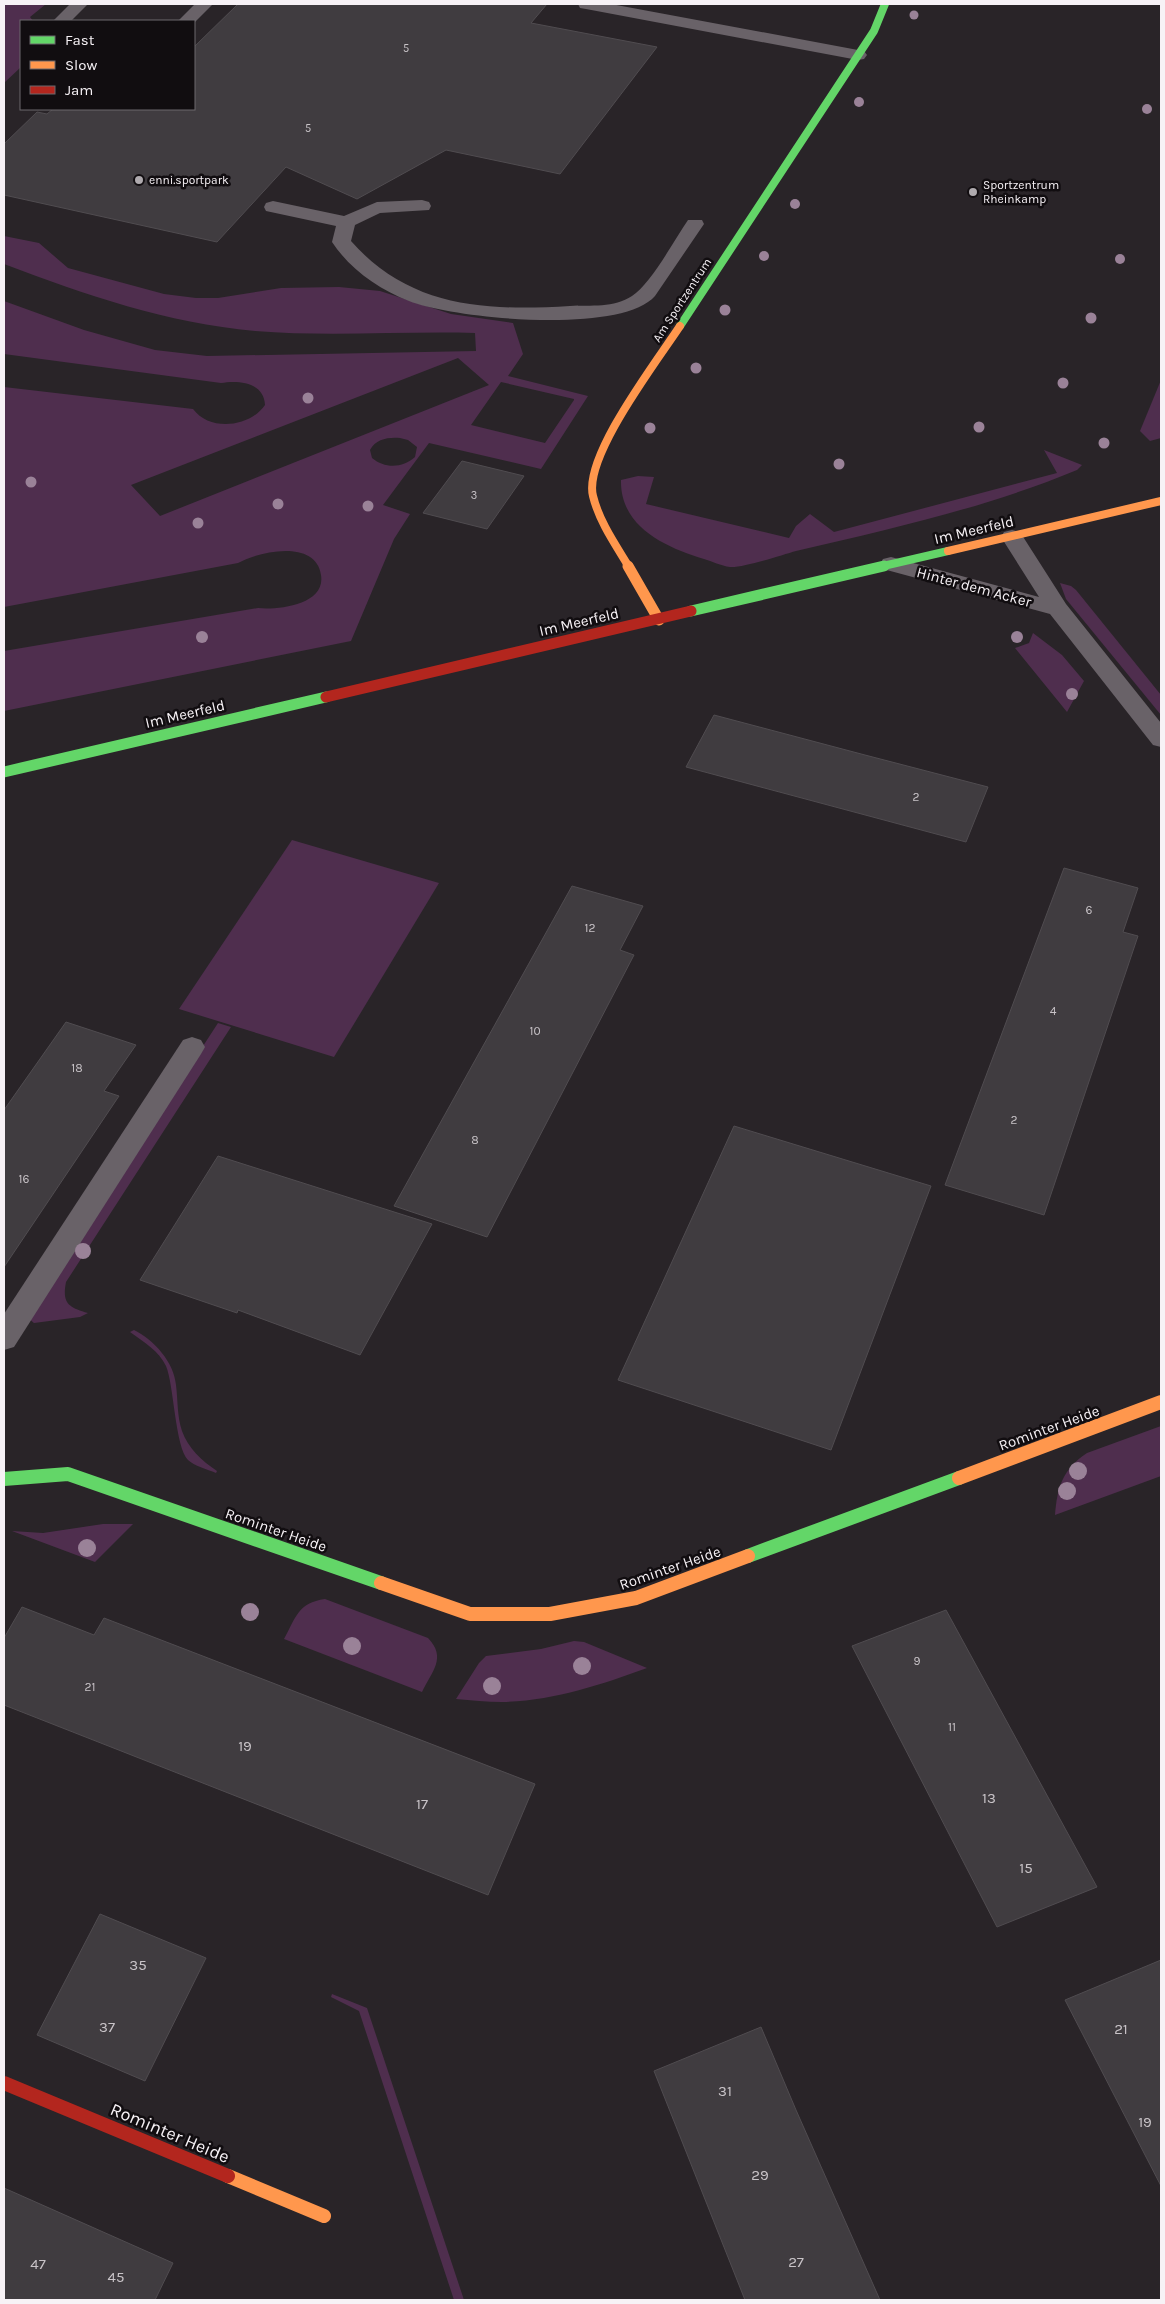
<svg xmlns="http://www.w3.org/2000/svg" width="1165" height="2304" font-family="Karla,sans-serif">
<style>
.green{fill:#4f2e4e;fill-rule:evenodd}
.building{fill:#403c40;stroke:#504c50}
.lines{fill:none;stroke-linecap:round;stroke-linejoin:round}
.lane{fill:#696268;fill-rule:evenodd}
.street{fill:#696268;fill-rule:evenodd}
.fast-far2{stroke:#63d668;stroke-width:8}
.fast-far1{stroke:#63d668;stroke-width:11}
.fast{stroke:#63d668;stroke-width:14}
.slow-far2{stroke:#ff974d;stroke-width:8}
.slow-far1{stroke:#ff974d;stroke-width:11}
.slow{stroke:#ff974d;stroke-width:14}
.jam-far1{stroke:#b3261e;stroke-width:11}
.jam{stroke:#b3261e;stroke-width:14}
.tree{fill:#9a8298}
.poi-dot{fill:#afaaae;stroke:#110d10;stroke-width:2}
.labels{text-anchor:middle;stroke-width:5;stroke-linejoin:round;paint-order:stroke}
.far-number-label{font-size:11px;fill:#c9c4c8}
.far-poi-label{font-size:12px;fill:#f7f2f6;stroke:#110d10;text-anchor:start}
.far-street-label{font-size:12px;fill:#f7f2f6;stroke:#110d10}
.number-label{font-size:12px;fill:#c9c4c8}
.street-label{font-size:15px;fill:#f7f2f6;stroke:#110d10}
.near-number-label{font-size:15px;fill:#c9c4c8}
.near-street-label{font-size:18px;fill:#f7f2f6;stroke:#110d10}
</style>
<rect width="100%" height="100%" fill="#292428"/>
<g class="green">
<path d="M4,4H46L30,17L33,21H21V67L4,83Z"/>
<path d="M4,236L39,243L68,268L164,294L196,298H218L281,288L339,287L380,291L451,314L513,323L523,354L508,376L588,396L541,469L429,443L383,505L410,514L394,539L351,641L4,711V651L258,608C277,610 326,605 321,575C316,539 259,551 238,563L4,607V387L193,409C210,432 250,427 265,405C264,382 238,380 221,383L4,354V301L84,330L155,350L207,356L476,351L475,333C402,331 328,337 255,331C167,323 86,295 4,264ZM458,358L489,385L160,516L131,485ZM501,382L574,399V400L545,443L471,425ZM400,438L408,440L417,447L415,457C403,468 385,469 372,458L370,450C376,439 388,437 400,438Z"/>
<path d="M1161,380V438L1150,441L1140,431Z"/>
<path d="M1044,450L1082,465L1077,470C988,507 891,529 796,551C782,555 743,568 730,567C721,566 712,561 704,559C665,547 620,527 621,480L638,476L654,477L646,504L789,538L796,526L810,514L834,532L1057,473Z"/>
<path d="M1060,583L1071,586L1076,590L1161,695V715L1066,599Z"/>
<path d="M1033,633L1062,655L1084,681L1067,712L1015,648L1029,643Z"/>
<path d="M292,840L439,883L334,1057L179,1009Z"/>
<path d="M218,1023L231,1027L66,1282C62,1303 68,1307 88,1313L80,1317L34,1323L27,1317Z"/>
<path d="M134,1330C154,1340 174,1362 176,1385C178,1401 177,1416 182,1431C188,1448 202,1461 217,1471L216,1473C207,1469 194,1466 188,1460C175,1447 174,1385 166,1366C159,1351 144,1342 130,1332Z"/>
<path d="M1161,1426V1476L1055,1515C1057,1487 1063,1469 1087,1453Z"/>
<path d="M103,1524H133L95,1562L12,1531L43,1533Z"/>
<path d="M325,1599L428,1638C447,1658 432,1671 422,1692L284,1639C296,1617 298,1603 325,1599Z"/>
<path d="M574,1641L584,1642L647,1668C600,1685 553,1701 502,1702C487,1702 471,1700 456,1699L479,1663L486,1656L541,1649Z"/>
<path d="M332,1994L367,2008L464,2300H454L359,2011L331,1997Z"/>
</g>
<g class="building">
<path d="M238,4H547L531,23L657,47L560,174L446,150L357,199L286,167L217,242L4,195V144L37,112L47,114L53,109H194V47Z"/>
<path d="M462,461L524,476L487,529L423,513Z"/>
<path d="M714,715L865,755L988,787L966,842L686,767Z"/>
<path d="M1064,868L1138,888L1123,932L1138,936L1044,1215L945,1185Z"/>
<path d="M572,886L643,906L620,950L634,955L487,1237L394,1206Z"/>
<path d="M66,1022L136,1045L104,1091L119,1096L4,1267V1110Z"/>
<path d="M734,1126L931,1186L831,1450L618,1380Z"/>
<path d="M218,1156L432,1224L360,1355L238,1310L237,1313L140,1280Z"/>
<path d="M22,1607L94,1635L104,1618L535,1784L488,1895L4,1705V1638Z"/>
<path d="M946,1610L1097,1887L997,1927L852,1646Z"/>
<path d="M100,1914L206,1958L145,2081L37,2035Z"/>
<path d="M1161,1960V2186L1065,2000Z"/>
<path d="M761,2027L796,2110L880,2300H745L654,2071Z"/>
<path d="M4,2188L173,2263L155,2300H4Z"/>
</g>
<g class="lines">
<g class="lane">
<path d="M70,4H88L71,21H53Z"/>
<path d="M195,4H213L194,23L178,21Z"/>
<path d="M578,4H611L858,50L864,51L867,55L864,59L858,60L586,9L580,8Z"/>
<path d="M422,200L429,202L431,206L429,210L380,213L355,225L351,241C410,308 486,311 570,306C591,305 614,308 632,296C650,285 675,239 688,220H702L704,224L655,296C621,335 455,319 409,301C378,289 350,269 332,242L336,226L266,211L264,207L266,203L273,201L344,216L377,202Z"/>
<path d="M192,1037L201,1040L205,1047L201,1054L14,1347L4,1350V1314L183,1040Z"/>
</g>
<path class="street" d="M1012,530L1020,532L1066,604L1161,723V747L1153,745L1050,614L883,569L880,564L883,559L891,557L1039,597L1001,537L1004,532Z"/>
<g class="fast-far2">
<path d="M680,326L874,31L885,4"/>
<path d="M879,567L948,551"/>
</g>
<g class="fast-far1">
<path d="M691,611L884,566"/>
<path d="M4,772L326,697"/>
</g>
<g class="fast">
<path d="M4,1479L68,1474L381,1583"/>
<path d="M748,1556L959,1478"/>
</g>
<g class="slow-far2">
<path d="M948,551L1161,501"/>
<path d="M629,567C615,544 599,521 593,496C583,457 657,361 680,326"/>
</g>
<path class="slow-far1" d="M628,566L659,620"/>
<g class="slow">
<path d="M959,1478L1161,1402"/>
<path d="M381,1583L470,1614H550L636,1598L748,1556"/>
<path d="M228,2176L324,2216"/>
</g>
<path class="jam-far1" d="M326,697L691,611"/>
<path class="jam" d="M4,2083L228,2176"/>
</g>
<g class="tree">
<circle cx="914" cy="15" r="4.5"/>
<circle cx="859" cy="102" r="5"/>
<circle cx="1147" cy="109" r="5"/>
<circle cx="795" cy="204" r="5"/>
<circle cx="764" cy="256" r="5"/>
<circle cx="1120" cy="259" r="5"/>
<circle cx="725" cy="310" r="5.5"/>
<circle cx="1091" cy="318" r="5.5"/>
<circle cx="696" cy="368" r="5.5"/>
<circle cx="1063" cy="383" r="5.5"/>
<circle cx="308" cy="398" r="5.5"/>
<circle cx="979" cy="427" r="5.5"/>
<circle cx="650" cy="428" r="5.5"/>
<circle cx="1104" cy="443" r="5.5"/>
<circle cx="839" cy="464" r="5.5"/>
<circle cx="31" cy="482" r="5.5"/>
<circle cx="278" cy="504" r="5.5"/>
<circle cx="368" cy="506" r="5.5"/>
<circle cx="198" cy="523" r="5.5"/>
<circle cx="202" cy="637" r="6"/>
<circle cx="1017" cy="637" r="6"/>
<circle cx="1072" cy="694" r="6"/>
<circle cx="83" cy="1251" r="8"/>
<circle cx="1078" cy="1471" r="9"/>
<circle cx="1067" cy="1491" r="9"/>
<circle cx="87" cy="1548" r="9"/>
<circle cx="250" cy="1612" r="9"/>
<circle cx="352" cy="1646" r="9"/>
<circle cx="582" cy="1666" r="9"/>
<circle cx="492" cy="1686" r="9"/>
</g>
<g class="poi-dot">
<circle cx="139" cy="180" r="5"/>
<circle cx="973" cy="192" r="5"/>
</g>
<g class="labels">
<g class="far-number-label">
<text x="406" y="52">5</text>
<text x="308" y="132">5</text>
<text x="474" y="499">3</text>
</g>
<g class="far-poi-label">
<text x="149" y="184">enni.sportpark</text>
<text x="983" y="189">Sportzentrum<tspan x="983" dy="14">Rheinkamp</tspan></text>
</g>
<g class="far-street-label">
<text transform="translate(682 300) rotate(-57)" y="4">Am Sportzentrum</text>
</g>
<g class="number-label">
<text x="916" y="801">2</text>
<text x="1089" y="914">6</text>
<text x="590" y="932">12</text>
<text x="1053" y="1015">4</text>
<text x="535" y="1035">10</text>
<text x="77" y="1072">18</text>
<text x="1014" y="1124">2</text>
<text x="475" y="1144">8</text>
<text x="24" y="1183">16</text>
<text x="917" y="1665">9</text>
<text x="90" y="1691">21</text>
<text x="952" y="1731">11</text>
</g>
<g class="street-label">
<text transform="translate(974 530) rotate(-13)" y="5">Im Meerfeld</text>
<text transform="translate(974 587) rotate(15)" y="5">Hinter dem Acker</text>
<text transform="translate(579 622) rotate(-13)" y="5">Im Meerfeld</text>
<text transform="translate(185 714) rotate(-13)" y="5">Im Meerfeld</text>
<text transform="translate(1049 1428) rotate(-20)" y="5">Rominter Heide</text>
<text transform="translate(276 1530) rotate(19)" y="5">Rominter Heide</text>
<text transform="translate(670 1568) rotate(-19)" y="5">Rominter Heide</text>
</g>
<g class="near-number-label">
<text x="245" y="1751">19</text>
<text x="989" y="1803">13</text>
<text x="422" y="1809">17</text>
<text x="1026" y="1873">15</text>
<text x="138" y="1970">35</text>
<text x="107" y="2032">37</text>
<text x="1121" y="2034">21</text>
<text x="725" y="2096">31</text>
<text x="1145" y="2127">19</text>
<text x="760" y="2180">29</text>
<text x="796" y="2267">27</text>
<text x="38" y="2269">47</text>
<text x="116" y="2282">45</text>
</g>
<g class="near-street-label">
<text transform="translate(170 2133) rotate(23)" y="6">Rominter Heide</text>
</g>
</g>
<rect width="1165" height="2304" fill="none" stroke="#f7f2f6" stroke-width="10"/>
<rect x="20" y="20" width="175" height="90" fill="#110d10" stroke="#6d696c"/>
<rect x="30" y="36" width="25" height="8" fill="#63d668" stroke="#6d696c"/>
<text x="65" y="45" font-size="15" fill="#f7f2f6">Fast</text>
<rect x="30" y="61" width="25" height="8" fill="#ff974d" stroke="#6d696c"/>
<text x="65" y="70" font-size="15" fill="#f7f2f6">Slow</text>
<rect x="30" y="86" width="25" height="8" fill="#b3261e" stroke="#6d696c"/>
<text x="65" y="95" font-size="15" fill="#f7f2f6">Jam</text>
</svg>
